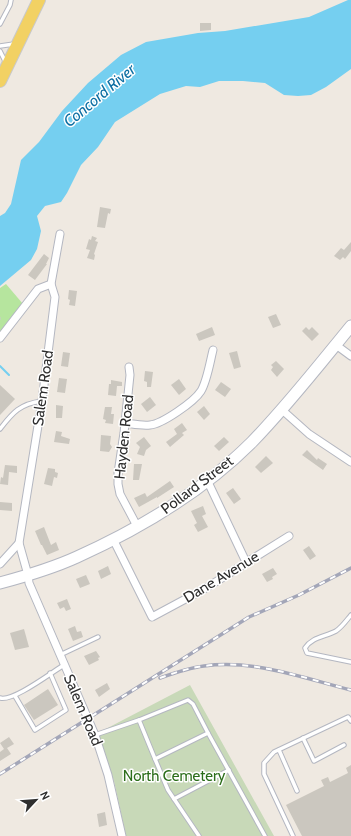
<svg xmlns="http://www.w3.org/2000/svg" width="351" height="836" font-family="Cabin,sans-serif">
<style>
.green{fill:#b6e59e}
.cemetery{fill:#c8d9b8}
.water{fill:#75cff0}
.lines{fill:none;stroke-linecap:round;stroke-linejoin:round}
.stream{stroke:#75cff0;stroke-width:2}
.building{fill:#cbc7bf}
.service-casing{stroke:#b4b7c1;stroke-width:5.5}
.minor-casing{stroke:#b4b7c1;stroke-width:9}
.secondary-casing{stroke:#b4b7c1;stroke-width:13}
.primary-casing{stroke:#c9c9c9;stroke-width:14}
.path{stroke:#c9c9c9;stroke-width:1;stroke-dasharray:3 2;stroke-linecap:butt}
.service{stroke:#fff;stroke-width:3.5}
.minor{stroke:#fff;stroke-width:7}
.secondary{stroke:#fff;stroke-width:11}
.primary{stroke:#f2d163;stroke-width:12}
.rail-casing{stroke:#a3a6b8;stroke-width:3.5}
.rail{stroke:#fff;stroke-width:2;stroke-dasharray:6;stroke-linecap:butt}
.labels{text-anchor:middle;stroke-width:3;stroke-linejoin:round;paint-order:stroke}
.street-label{font-size:15px;fill:#2e2e2e;stroke:#fff}
.park-label{font-size:15px;fill:#2c6e1b;stroke:#fff}
.water-label{font-size:16px;font-style:italic;fill:#0d6fa3;stroke:#fff}
</style>
<rect width="100%" height="100%" fill="#efe9e1"/>
<path class="green" d="M6,284L23,304L0,333V288Z"/>
<path class="cemetery" d="M190,685L274,836H126L114,781L98,733Z"/>
<path class="water" d="M348,0H351V69L326,87L311,95L298,96L284,95L265,83L243,81H219L200,87L186,86L160,94L115,122L98,147L81,165L67,193L61,202L45,206L37,216L41,231L37,249L31,260L0,286V216L5,213L11,204L21,160L39,142L62,111L88,83L121,55L146,42L198,33L225,31L309,17Z"/>
<g class="lines">
<path class="stream" d="M0,366L9,375"/>
</g>
<g class="building">
<path d="M200,23H211V30L200,31Z"/>
<path d="M100,207L111,209L110,214L108,213L105,228L97,227Z"/>
<path d="M92,236L97,238L95,241L98,242L94,254L95,255L94,260L87,258L90,250L86,249L89,239L91,240Z"/>
<path d="M351,242V251L345,259L343,257L340,260L334,256L341,248L344,250Z"/>
<path d="M44,254L49,258L46,264H47L35,280L28,275Z"/>
<path d="M69,290L77,291L75,306L69,305L70,300L68,299Z"/>
<path d="M276,314L281,325L273,328L268,317Z"/>
<path d="M212,327L215,335L199,341L196,334Z"/>
<path d="M306,327L309,330L312,327L319,334L312,341L302,331Z"/>
<path d="M237,351L241,367L234,369L229,353Z"/>
<path d="M63,352L70,353L68,367L61,366Z"/>
<path d="M276,361L284,369L277,377L271,370L273,367L271,365Z"/>
<path d="M145,371L153,372L151,387H147V382L144,381Z"/>
<path d="M59,378L67,379L65,393L57,392Z"/>
<path d="M179,379L186,389L179,395L171,385Z"/>
<path d="M111,380L122,382V386H117L116,396L108,395L109,384H111Z"/>
<path d="M221,382L231,389L225,397L215,390Z"/>
<path d="M0,385L15,399L0,415Z"/>
<path d="M150,397L156,405L147,412L141,404Z"/>
<path d="M56,405L63,406L62,418H56Z"/>
<path d="M204,406L210,414L204,420L197,412Z"/>
<path d="M105,407H112L111,414H114L113,424L105,423L106,420L103,419Z"/>
<path d="M182,423L187,430L182,433L184,435L170,447L166,442L177,434L174,429Z"/>
<path d="M56,431L62,432L61,436L70,439L69,444L54,442Z"/>
<path d="M101,435L111,436L110,444L112,447L109,452L100,451Z"/>
<path d="M144,437L151,446L146,450L144,456L137,454L140,447L136,443Z"/>
<path d="M224,437L229,442L219,451L214,446Z"/>
<path d="M307,450L317,460L318,458L327,464L323,470L302,455Z"/>
<path d="M266,456L273,463L261,473L255,467Z"/>
<path d="M134,464H142L139,480H133Z"/>
<path d="M5,465L17,466V473L9,472L8,485L0,484L1,477L3,478Z"/>
<path d="M48,468L55,469V472L58,473L57,478L54,477L52,486L44,484Z"/>
<path d="M170,481L174,487L157,498V497L139,507L134,498L145,493L147,497Z"/>
<path d="M233,488L241,499L234,504L226,493Z"/>
<path d="M0,502L12,503V511L0,510Z"/>
<path d="M203,506L206,514L202,516L208,527L198,532L194,525L197,523L191,511Z"/>
<path d="M44,527L51,545L56,542L59,550L47,555L42,545H41L35,531Z"/>
<path d="M309,546L316,556L310,560L303,550Z"/>
<path d="M108,566L111,574L101,579L98,571Z"/>
<path d="M273,568L277,574L272,577L273,579L267,582L262,574Z"/>
<path d="M86,575L90,584L80,588L76,579Z"/>
<path d="M67,599L71,609L66,611L64,607L60,609L57,603Z"/>
<path d="M75,626L77,632L81,631L83,637L73,641L68,629Z"/>
<path d="M24,629L29,647L15,650L10,633Z"/>
<path d="M96,651L100,657L98,658L99,660L89,665L84,656Z"/>
<path d="M107,683L110,689L99,697L95,690Z"/>
<path d="M48,689L58,705L34,720L24,705Z"/>
<path d="M9,737L14,744L7,748L11,754L0,761V752L4,749L0,743Z"/>
<path d="M351,765V836H302L286,805L324,786L321,780L328,777L330,782L348,773L346,768Z"/>
<path d="M105,812L107,825L99,827L97,814Z"/>
</g>
<g class="lines">
<g class="service-casing">
<g id="service">
<path d="M0,24L10,5L11,0"/>
<path d="M0,46L14,44"/>
<path d="M0,51L6,63"/>
<path d="M0,429C13,412 20,404 42,401"/>
<path d="M351,615C346,621 342,627 336,631C325,637 312,637 305,648L307,653L351,662"/>
<path d="M60,655L98,637"/>
<path d="M15,696L35,730L66,710L50,673"/>
<path d="M0,698C13,702 52,672 64,665"/>
<path d="M95,735L139,720"/>
<path d="M303,738L314,761L344,745"/>
<path d="M279,750L297,791"/>
<path d="M155,759L139,720L188,700L193,704L208,733"/>
<path d="M174,799L229,770"/>
<path d="M199,836L168,790L155,759L208,733L265,836"/>
<path d="M293,836L264,774V763L274,752L348,717L351,721"/>
</g>
</g>
<g class="minor-casing">
<g id="minor">
<path d="M60,234L51,284L55,297L42,401L19,543L28,575L29,583L95,735L108,775L122,836"/>
<path d="M0,338L38,289L51,284"/>
<path d="M336,345L351,356"/>
<path d="M129,367L130,375L124,433L118,473V484L120,494L137,526"/>
<path d="M281,409L309,434L351,462"/>
<path d="M125,423C133,424 142,426 150,425C162,424 194,402 201,391C207,381 210,362 213,350"/>
<path d="M207,480L246,562"/>
<path d="M113,539L152,617L206,588L289,536"/>
<path d="M0,564L19,543"/>
</g>
</g>
<g class="secondary-casing">
<path id="secondary" d="M0,583C26,576 53,568 77,557C139,529 204,490 252,442C287,406 319,365 351,326"/>
</g>
<g class="primary-casing">
<path id="primary" d="M0,81L39,0"/>
</g>
<path class="path" d="M0,317V322"/>
<use href="#service" class="service"/>
<use href="#minor" class="minor"/>
<use href="#secondary" class="secondary"/>
<use href="#primary" class="primary"/>
<g class="rail-casing">
<g id="rail">
<path d="M160,678C174,673 188,668 204,666C254,659 303,678 351,690"/>
<path d="M0,774L249,617L299,595L351,568"/>
</g>
</g>
<use href="#rail" class="rail"/>
</g>
<g class="labels">
<g class="street-label">
<text transform="translate(43 388) rotate(-82)" y="5">Salem Road</text>
<text transform="translate(124 437) rotate(-84)" y="5">Hayden Road</text>
<text transform="translate(197 485) rotate(-37)" y="5">Pollard Street</text>
<text transform="translate(221 577) rotate(-31)" y="5">Dane Avenue</text>
<text transform="translate(83 710) rotate(67)" y="5">Salem Road</text>
</g>
<g class="park-label">
<text x="174" y="781">North Cemetery</text>
</g>
<g class="water-label">
<text transform="translate(99 95) rotate(-40)" y="6">Concord River</text>
</g>
</g>
<g transform="translate(36 800) rotate(64)" stroke="#ffffff" stroke-width="3" paint-order="stroke">
<path d="M0-3L7 15L0 10L-7 15Z" fill="#2e2e2e"/>
<text y="-6" font-size="11" font-weight="bold" text-anchor="middle" fill="#2e2e2e">N</text>
</g>
</svg>
